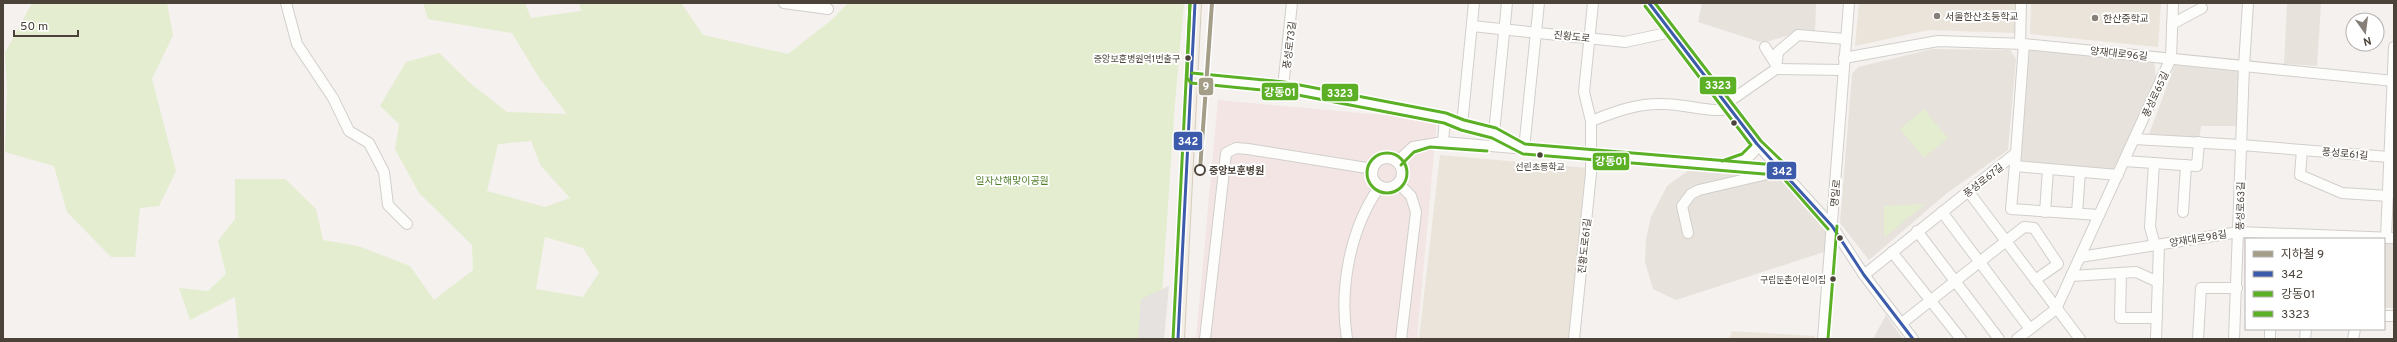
<svg xmlns="http://www.w3.org/2000/svg" width="2397" height="342" font-family="Overpass,'Noto Sans KR',sans-serif">
<style>
.residential{fill:#e7e2dc}
.industrial{fill:#e6e1de}
.education{fill:#eae4da}
.medical{fill:#f2e5e3}
.green{fill:#e4edcf;fill-rule:evenodd}
.parking{fill:#e6e2df}
.lines{fill:none;stroke-linecap:round;stroke-linejoin:round}
.minor-casing{stroke:#d2cfcb;stroke-width:12}
.major-casing{stroke:#d6ccbc;stroke-width:14}
.minor{stroke:#fdfdfc;stroke-width:10}
.major{stroke:#f2eee6;stroke-width:12}
.bus-1-casing{stroke:#fff;stroke-width:6}
.bus-2-casing{stroke:#fff;stroke-width:6}
.bus-3-casing{stroke:#fff;stroke-width:6}
.bus-1{stroke:#3d5bab;stroke-width:3}
.bus-2{stroke:#5bb025;stroke-width:3}
.bus-3{stroke:#5bb025;stroke-width:3}
.metro-1-casing{stroke:#fff;stroke-width:7}
.metro-1{stroke:#a49d87;stroke-width:4}
.poi-dot{fill:#867f78;stroke:#fff;stroke-width:1.5}
.bus-dot{fill:#4b4239;stroke:#fff;stroke-width:1.5}
.stop-dot{fill:#fff;stroke:#4b4239;stroke-width:2}
.labels{text-anchor:middle;stroke-width:4;stroke-linejoin:round;paint-order:stroke}
.bus-label{font-size:9px;fill:#4b4239;stroke:#fff;text-anchor:end}
.poi-label{font-size:10px;fill:#4b4239;stroke:#fff;text-anchor:start}
.street-label{font-size:10px;fill:#4b4239;stroke:#fff}
.stop-label{font-size:10px;font-weight:bold;fill:#4b4239;stroke:#fff;text-anchor:start}
.park-label{font-size:10px;fill:#507e2b;stroke:#fff}
.line-badge{stroke:#fff;stroke-width:1.5}
.badge-label{font-size:11px;text-anchor:middle;font-weight:bold;fill:#fff}
</style>
<rect width="100%" height="100%" fill="#f4f1ee"/>
<g class="residential">
<path d="M1702,3H1816L1815,33L1799,32L1763,43L1698,22Z"/>
<path d="M2287,3H2321L2317,66L2284,64Z"/>
<path d="M2030,48L2154,60L2156,77L2117,170L2018,162L2026,52Z"/>
<path d="M1932,49L2010,50L2016,59L2008,150L1947,193L1869,260L1840,223L1852,74L1858,67Z"/>
<path d="M2176,62L2241,67L2237,126H2201L2199,139L2149,134Z"/>
<path d="M1693,167L1778,171L1828,227L1827,251L1676,300L1653,289L1645,262L1646,239L1651,217L1667,186Z"/>
<rect x="2384" y="244" width="10" height="64"/>
</g>
<path class="industrial" d="M1886,315L1903,339H1873Z"/>
<g class="education">
<path d="M1859,3H2017L2016,33L1929,30L1855,46Z"/>
<path d="M2031,3H2161L2158,47L2030,34Z"/>
<path d="M1440,155L1588,168L1571,339H1419Z"/>
<path d="M1732,331L1815,336L1814,339H1729Z"/>
</g>
<path class="medical" d="M1218,100L1437,120L1417,339H1196Z"/>
<g class="green">
<path d="M32,3H167L173,35L152,79L176,171L159,206L140,208L135,257H111L67,212L54,166L5,152L7,88L5,53Z"/>
<path d="M423,3H525L531,18L581,11L579,3H681L703,35L788,54L834,18L848,3H1184L1175,102L1159,339H239L235,297L190,320L179,288L208,291L226,274L218,241L235,219V179H285L316,209L323,240L358,246L410,266L434,300L473,270L472,245L419,193L395,149L399,124L380,106L406,62L439,53L470,83L507,112L567,114L538,76L512,33L428,19ZM531,141L541,166L570,198L545,207L487,191L498,144ZM545,237L583,248L599,273L583,297L536,289Z"/>
<path d="M1924,109L1948,138L1924,158L1900,129Z"/>
<path d="M1925,204L1884,238V206Z"/>
</g>
<path class="parking" d="M1169,286L1164,339H1138L1141,299Z"/>
<g class="lines">
<g class="minor-casing">
<g id="minor">
<path d="M286,3L297,44L333,98L349,131L369,143L384,172L388,205L407,224"/>
<path d="M784,3L828,9"/>
<path d="M1649,3L1757,144L1832,226L1864,275L1913,339"/>
<path d="M2172,24L2202,8"/>
<path d="M1472,26L1625,42L1671,32"/>
<path d="M2020,44L2021,3"/>
<path d="M1765,47L1775,63"/>
<path d="M1844,58L1938,41L2024,44L2394,81"/>
<path d="M1776,69L1778,52L1798,35L1846,39"/>
<path d="M1192,78L1283,87L1445,118L1462,125L1494,133L1519,146"/>
<path d="M1283,87L1292,3"/>
<path d="M1727,103L1776,69L1843,70"/>
<path d="M1591,121C1615,112 1637,103 1663,104C1686,104 1708,113 1731,109"/>
<path d="M1462,125L1474,3"/>
<path d="M1494,133L1507,3"/>
<path d="M2134,139L2241,145L2389,157"/>
<path d="M1443,142L1445,118"/>
<path d="M1524,149L1539,3"/>
<path d="M2302,150L2300,175L2342,193L2388,196"/>
<path d="M2016,153L2011,209L2099,215"/>
<circle cx="1387" cy="173" r="15"/>
<path d="M2124,161L2197,166L2199,142"/>
<path d="M1397,162L1413,147L1443,142L1764,169L1781,168"/>
<path d="M2154,163L2150,227L2155,245"/>
<path d="M1729,164C1742,159 1754,158 1757,144"/>
<path d="M2015,166L2118,175"/>
<path d="M1398,183L1411,196L1416,212L1401,339"/>
<path d="M1968,191L2080,339"/>
<path d="M1942,212L2030,329"/>
<path d="M2045,212L2048,169"/>
<path d="M2183,212L2186,165"/>
<path d="M2077,213L2080,172"/>
<path d="M1917,231L1999,339"/>
<path d="M1688,233L1682,206L1691,194L1699,190L1763,175L1764,169"/>
<path d="M2386,238L2394,47"/>
<path d="M1892,252L1961,339"/>
<path d="M2080,257L2239,232L2394,238"/>
<path d="M2121,274L2120,318H2157"/>
<path d="M1864,275L2016,153L2024,44"/>
<path d="M2071,276L2136,272L2158,282"/>
<path d="M2384,316H2394"/>
<path d="M1902,323L2024,227L2034,228L2058,264L2035,280"/>
<path d="M1205,339L1226,153L1236,148L1248,149L1373,169"/>
<path d="M1347,339C1339,288 1350,228 1380,186"/>
<path d="M1574,339L1591,173V121L1584,92L1593,3"/>
<path d="M1823,339L1849,3"/>
<path d="M2017,339L2056,309L2171,58L2173,3"/>
<path d="M2156,339L2159,245"/>
<path d="M2198,339L2201,288H2237"/>
<path d="M2234,339L2244,66L2248,3"/>
<path d="M2270,339V329"/>
<path d="M2305,339L2306,329"/>
<path d="M2353,339L2355,329"/>
</g>
</g>
<g class="major-casing">
<path id="major" d="M1178,339L1195,3"/>
</g>
<use href="#minor" class="minor"/>
<use href="#major" class="major"/>
<g class="bus-1-casing">
<g id="bus-1">
<path d="M1649,3L1757,144L1832,226L1864,275L1913,339"/>
<path d="M1178,339L1195,3"/>
</g>
</g>
<g class="bus-2-casing">
<g id="bus-2">
<path d="M1190,3L1187,78L1191,83L1282,92L1444,123L1461,130L1492,138L1523,154L1764,174L1781,173"/>
<path d="M1645,6L1751,145L1742,154L1722,161"/>
<circle cx="1387" cy="173" r="20"/>
<path d="M1401,165L1414,152L1430,147L1487,151"/>
<path d="M1777,171L1828,229"/>
<path d="M1828,339L1837,226"/>
</g>
</g>
<g class="bus-3-casing">
<g id="bus-3">
<path d="M1655,3L1761,141L1785,164"/>
<path d="M1192,73L1284,82L1446,113L1464,120L1496,128L1525,144L1764,164L1781,163"/>
<path d="M1173,339L1190,3"/>
</g>
</g>
<use href="#bus-1" class="bus-1"/>
<use href="#bus-2" class="bus-2"/>
<use href="#bus-3" class="bus-3"/>
<g class="metro-1-casing">
<path id="metro-1" d="M1200,170L1212,3"/>
</g>
<use href="#metro-1" class="metro-1"/>
</g>
<g class="poi-dot">
<circle cx="1937" cy="16" r="4"/>
<circle cx="2095" cy="18" r="4"/>
</g>
<g class="bus-dot">
<circle cx="1188" cy="58" r="3.5"/>
<circle cx="1734" cy="123" r="3.5"/>
<circle cx="1540" cy="155" r="3.5"/>
<circle cx="1840" cy="238" r="3.5"/>
<circle cx="1833" cy="279" r="3.5"/>
</g>
<circle class="stop-dot" cx="1200" cy="170" r="5"/>
<g class="labels">
<g class="bus-label">
<text x="1180" y="62">중앙보훈병원역1번출구</text>
<text x="1540" y="170" text-anchor="middle">선린초등학교</text>
<text x="1826" y="283">구립둔촌어린이집</text>
</g>
<g class="poi-label">
<text x="1945" y="20">서울한산초등학교</text>
<text x="2103" y="22">한산중학교</text>
</g>
<g class="street-label">
<text transform="translate(1572 36) rotate(6)" y="4">진황도로</text>
<text transform="translate(1289 45) rotate(-83)" y="4">풍성로73길</text>
<text transform="translate(2119 53) rotate(6)" y="4">양재대로96길</text>
<text transform="translate(2155 94) rotate(-65)" y="4">풍성로65길</text>
<text transform="translate(2345 153) rotate(5)" y="4">풍성로61길</text>
<text transform="translate(1983 180) rotate(-38)" y="4">풍성로67길</text>
<text transform="translate(1835 193) rotate(-84)" y="4">명일로</text>
<text transform="translate(2240 206) rotate(-89)" y="4">풍성로63길</text>
<text transform="translate(2198 238) rotate(-9)" y="4">양재대로98길</text>
<text transform="translate(1584 246) rotate(-84)" y="4">진황도로61길</text>
</g>
<g class="stop-label">
<text x="1209" y="174">중앙보훈병원</text>
</g>
<g class="park-label">
<text x="1012" y="184">일자산해맞이공원</text>
</g>
</g>
<g class="line-badge">
<rect x="1699" y="76" width="38" height="19" rx="4" fill="#5bb025"/>
<rect x="1198" y="77" width="16" height="19" rx="4" fill="#a49d87"/>
<rect x="1261" y="82" width="38" height="19" rx="4" fill="#5bb025"/>
<rect x="1321" y="83" width="38" height="19" rx="4" fill="#5bb025"/>
<rect x="1173" y="131" width="30" height="20" rx="4" fill="#3d5bab"/>
<rect x="1592" y="152" width="38" height="19" rx="4" fill="#5bb025"/>
<rect x="1766" y="161" width="31" height="19" rx="4" fill="#3d5bab"/>
</g>
<g class="badge-label">
<text x="1718" y="89">3323</text>
<text x="1206" y="90">9</text>
<text x="1280" y="96">강동01</text>
<text x="1340" y="97">3323</text>
<text x="1188" y="145">342</text>
<text x="1611" y="165">강동01</text>
<text x="1782" y="175">342</text>
</g>
<rect width="2397" height="342" fill="none" stroke="#4b4239" stroke-width="8"/>
<rect x="2245" y="238" width="140" height="92" fill="#ffffff" stroke="#b7b3b0"/>
<rect x="2253" y="251" width="20" height="6" fill="#a49d87" stroke="#b7b3b0"/>
<text x="2281" y="258" font-size="12" fill="#4b4239">지하철 9</text>
<rect x="2253" y="271" width="20" height="6" fill="#3d5bab" stroke="#b7b3b0"/>
<text x="2281" y="278" font-size="12" fill="#4b4239">342</text>
<rect x="2253" y="291" width="20" height="6" fill="#5bb025" stroke="#b7b3b0"/>
<text x="2281" y="298" font-size="12" fill="#4b4239">강동01</text>
<rect x="2253" y="311" width="20" height="6" fill="#5bb025" stroke="#b7b3b0"/>
<text x="2281" y="318" font-size="12" fill="#4b4239">3323</text>
<g transform="translate(2365 32) rotate(166)"><circle r="19" fill="#ffffff" stroke="#b7b3b0"/>
<path d="M0-3L7 15L0 10L-7 15Z" fill="#867f78"/>
<text y="-6" font-size="11" font-weight="bold" text-anchor="middle" fill="#4b4239">N</text>
</g>
<path d="M14 30v6h64v-6" fill="none" stroke="#4b4239" stroke-width="2"/>
<text x="20" y="30" font-size="12" fill="#4b4239" stroke="#ffffff" stroke-width="3" paint-order="stroke">50 m</text>
</svg>
